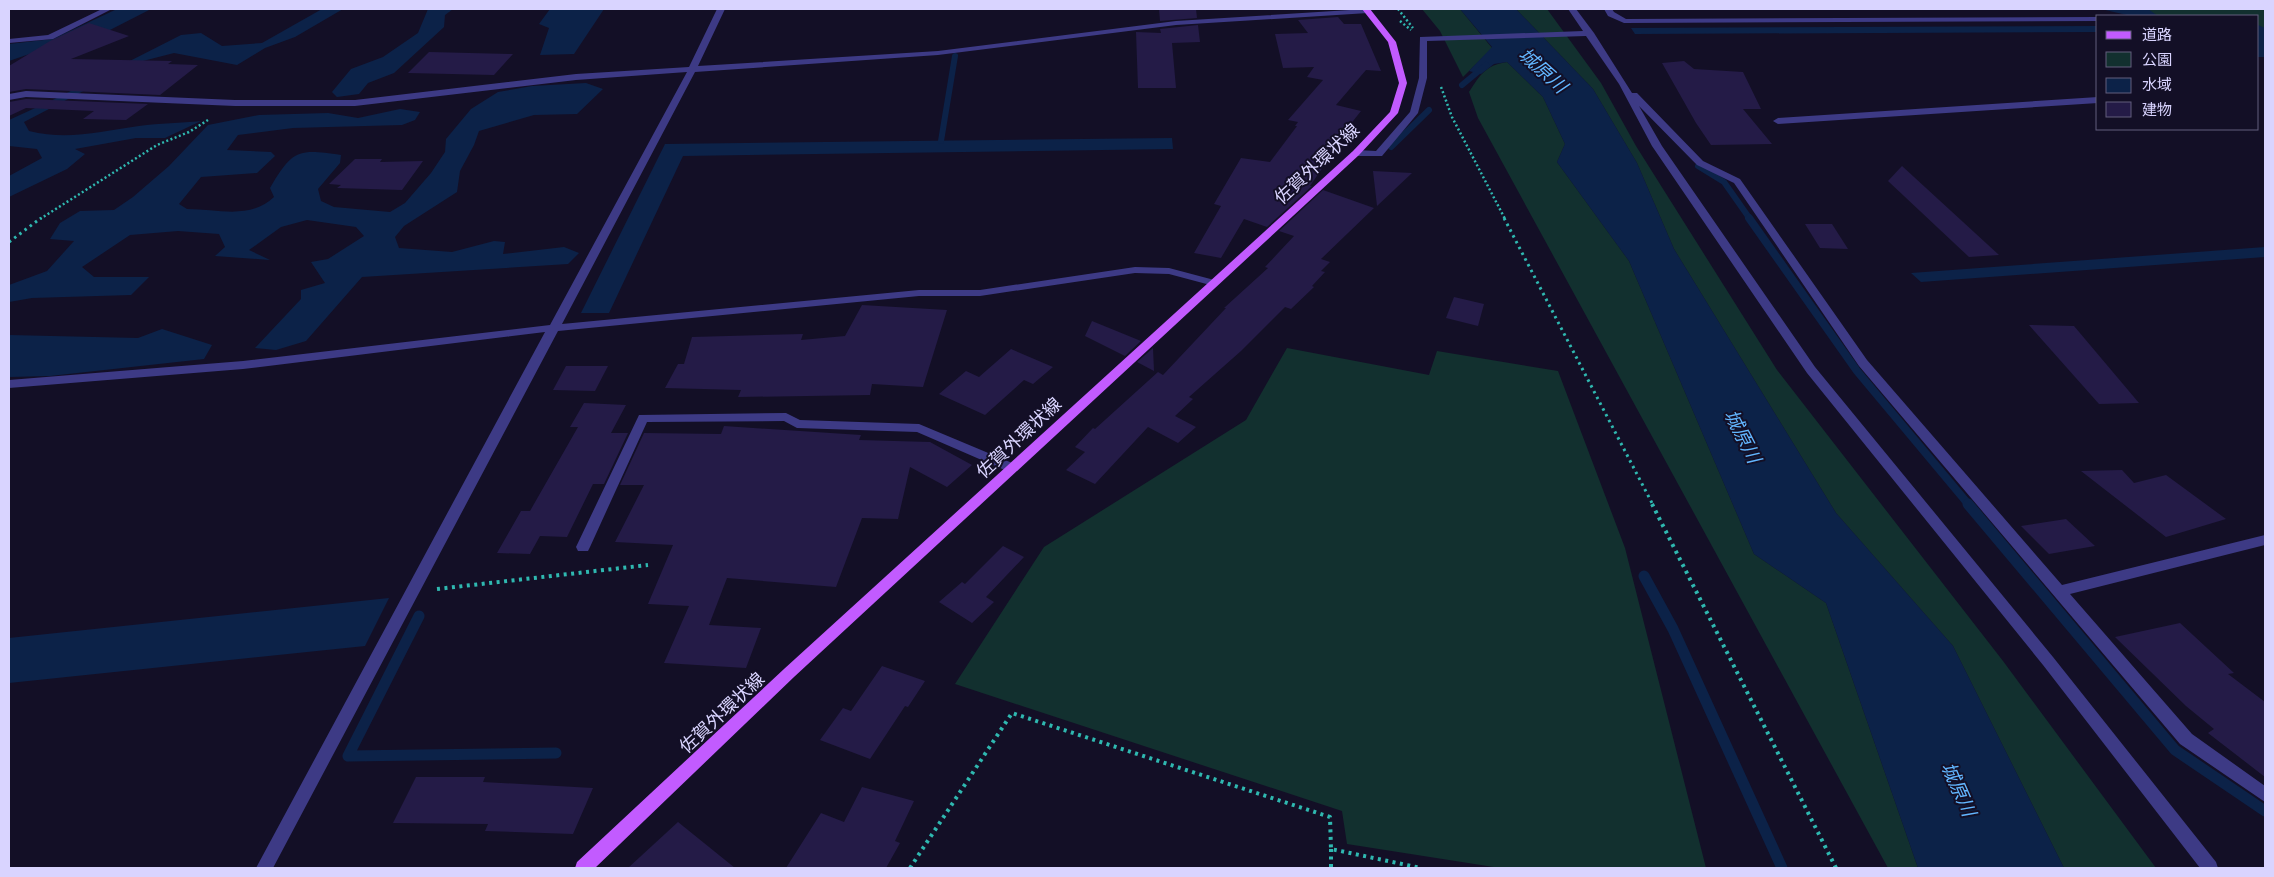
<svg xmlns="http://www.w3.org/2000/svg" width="2274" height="877" font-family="'Asap Condensed','Noto Sans JP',sans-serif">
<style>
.green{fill:#12302f}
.water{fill:#0c2248}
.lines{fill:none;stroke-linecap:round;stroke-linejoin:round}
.stream-far2{stroke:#0c2248;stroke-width:6}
.stream-far1{stroke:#0c2248;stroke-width:8}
.stream{stroke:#0c2248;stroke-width:11}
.building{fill:#241b47}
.path-far2{stroke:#2fb8b0;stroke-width:2.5;stroke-dasharray:2 2.5;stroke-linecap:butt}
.path-far1{stroke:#2fb8b0;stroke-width:3;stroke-dasharray:2.5 4;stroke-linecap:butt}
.path{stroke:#2fb8b0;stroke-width:4;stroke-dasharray:3 4.5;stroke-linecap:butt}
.minor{fill:#3d3a85;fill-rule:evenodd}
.major{fill:#c25bff;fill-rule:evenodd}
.labels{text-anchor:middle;stroke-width:4;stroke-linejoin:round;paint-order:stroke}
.street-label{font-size:18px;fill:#d9d4ff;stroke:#130f26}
.water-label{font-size:19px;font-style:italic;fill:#62b6ff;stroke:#130f26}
</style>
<rect width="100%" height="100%" fill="#130f26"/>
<g class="green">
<path d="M1422,9H1460L1492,48L1463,77L1440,31Z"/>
<path d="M1516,9H1547L1601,83L1636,146L1777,370L2003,661L2156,868H2064L1953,646L1836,513L1674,249L1637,163L1593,89Z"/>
<path d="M2131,9H2265V43H2258V16H2145Z"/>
<path d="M1507,62L1543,97L1565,144L1557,162L1629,261L1754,554L1826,603L1918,868H1888L1478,118L1469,92C1480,75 1486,65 1507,62Z"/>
<path d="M1287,348L1429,375L1437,351L1558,371L1625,548L1706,868H1500L1347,844L1342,811L955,684L1044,547L1246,420Z"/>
</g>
<g class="water">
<path d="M117,9H151L108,31L73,39L9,61V44L53,39Z"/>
<path d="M322,9H343L295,37L265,48L237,65L174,53L139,62L24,122L29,131C69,141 100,131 139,126C160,123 181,123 201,121L165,138H136L75,149L85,154L67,169L9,197V176L42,158L37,149L9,146V120L57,98L181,35L201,33L222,46L262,43Z"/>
<path d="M428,9H453L445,15L444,27L394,73L368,83L359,94L337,97L332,92L351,69L383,57L418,33Z"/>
<path d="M550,9H604L574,54L540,55L549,28L539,24Z"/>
<path d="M1460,9H1516L1593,89L1637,163L1674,249L1836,513L1953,646L2064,868H1918L1826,603L1754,554L1629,261L1557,162L1565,144L1543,97L1507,62L1494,64L1481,74L1469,71L1492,47Z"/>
<path d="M2101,9H2148L2158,16H2131Z"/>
<path d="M2258,25L2265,28V57H2258Z"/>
<path d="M2098,26V32L1635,34L1631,28Z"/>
<path d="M586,83L603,89L577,114L534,115L479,131L474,145L460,171L457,192L404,226L395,237L399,248L452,252L494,241L505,242L503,254L564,247L579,253L568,264L362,277L306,341L276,350L255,348L301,299V290L325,283L311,262L328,259L364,236L356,227L307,220L281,227L249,250L270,260L215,256L225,247L219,234L178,231L130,235L82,267L94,277H149L131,295L32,298L9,302V285L47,271L74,241L50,239L60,223L80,211L114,210L133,197L169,166L208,125L259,115L328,113L358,118L400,109L420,112L415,120L402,125L293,128L238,135L227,150L271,152L275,156L257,173L201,177L179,204L187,209C218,209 250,220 274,197L270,188C293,149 298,149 341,155L340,163L318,189L321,201L334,207L390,212L405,203L431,173L445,152L446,139L471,109L498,92L532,86Z"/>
<path d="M1172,138L1173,149L683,156L609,313H581L665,144Z"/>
<path d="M2265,247V257L1921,282L1911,273Z"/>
<path d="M162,329L212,345L204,359L50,376L9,377V335L138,338Z"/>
<path d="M389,598L365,646L9,683V638Z"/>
</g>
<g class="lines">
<g class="stream-far2">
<path d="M1462,85L1486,65"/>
<path d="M941,141L955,56"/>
<path d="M1391,147L1429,110"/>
<path d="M1698,166L1724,182L1750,219"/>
</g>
<path class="stream-far1" d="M1749,218L1857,371L1969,505"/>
<g class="stream">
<path d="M1968,504L2175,750L2265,811"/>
<path d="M1644,576L1673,629L1782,868"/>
<path d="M419,616L348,756L556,753"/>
</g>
</g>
<g class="building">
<path d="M1159,9H1196L1197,18L1160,21Z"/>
<path d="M1338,17L1344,24H1361L1381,71L1366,70L1336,105L1361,111L1330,150L1334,151L1310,186H1312L1267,227L1244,219L1221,258L1194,253L1221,206L1214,204L1241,158L1270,162L1297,126H1295L1298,122L1288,120L1323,80L1307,77L1314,67L1283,68L1275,34L1308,33L1298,20Z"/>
<path d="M89,23L129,36L71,59L172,61L168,64L198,65L160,95L26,89L9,92V66L50,41Z"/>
<path d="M1198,25L1200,42L1172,43L1176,88H1138L1136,32L1161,33L1160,29Z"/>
<path d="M429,52L513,54L494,75L408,73Z"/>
<path d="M1684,61L1694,69L1743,72L1761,109H1743L1772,144L1711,145L1696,123L1662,63Z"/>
<path d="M26,99L148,104L126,120L83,119L94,111L26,108L9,116V102Z"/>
<path d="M355,159H382L380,162L423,161L402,190L337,188L341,185L329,184Z"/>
<path d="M1902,166L1999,255L1969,257L1888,181Z"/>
<path d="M1373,171L1412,173L1377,206Z"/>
<path d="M1323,190L1374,208L1321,259L1330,262L1321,271L1325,272L1312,286L1314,287L1291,309L1285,307L1241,351L1189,397L1193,399L1175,416L1196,427L1178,443L1148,427L1095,484L1066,470L1085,452L1075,447L1093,428L1095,429L1158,372L1163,375L1226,308H1224L1268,268L1265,267L1294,236L1279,231Z"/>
<path d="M1805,224H1832L1848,249L1820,248Z"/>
<path d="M1454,297L1484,304L1478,326L1446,318Z"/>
<path d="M862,305L947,310L923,387L872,384L870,395L738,397L741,390L665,388L678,364H684L692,337L803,334L801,340L845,336Z"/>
<path d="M1092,321L1141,341L1125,356L1085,336Z"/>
<path d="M2029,325L2074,326L2139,403L2099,404Z"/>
<path d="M1153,348L1154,371L1137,362Z"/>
<path d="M1011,349L1053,367L1033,384L1024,380L985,415L939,394L966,371L979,377Z"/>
<path d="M566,366H608L595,391L553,390Z"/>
<path d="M584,403L626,405L611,433H628L604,484H593L567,537L540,536L530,554L497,553L521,511H530L578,427H570Z"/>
<path d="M724,426L861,435L859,440L930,442L972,465L947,487L910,467L898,519L862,518L836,587L727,578L709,625L761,628L746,668L664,663L689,606L648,604L673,545L615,542L644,485H620L644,433L721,434Z"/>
<path d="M2122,470L2134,483L2166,475L2226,519L2166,537L2081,471Z"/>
<path d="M2066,519L2095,546L2049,554L2021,526Z"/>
<path d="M1003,546L1024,557L986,597L994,602L972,623L939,602L962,582L965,584Z"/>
<path d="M2180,623L2234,673L2228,674L2265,702V777L2208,733L2214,729L2186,706L2115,637Z"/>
<path d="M882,666L925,681L908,707L905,706L870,759L820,740L843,708L851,711Z"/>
<path d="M416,777H485L483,782L593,788L573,834L485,831L488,824L393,823Z"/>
<path d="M862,787L914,801L895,841L900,843L886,868H786L821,813L844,822Z"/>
<path d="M678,822L735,868H628Z"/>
</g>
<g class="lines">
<g class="path-far2">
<path d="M1398,9L1413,28"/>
<path d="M1400,21L1411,30"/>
<path d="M1441,87L1452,117L1505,219"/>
<path d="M40,219L157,145L189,132L208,120"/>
</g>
<g class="path-far1">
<path d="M1504,218L1653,505"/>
<path d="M9,242L41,218"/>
</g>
<g class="path">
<path d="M1652,504L1836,868"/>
<path d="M437,589L648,565"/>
<path d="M1331,849V868"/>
<path d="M910,868L1012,713L1330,817L1331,849L1421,868"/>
</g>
<g class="minor">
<path d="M102,9H112L53,39L9,43V39L48,35Z"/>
<path d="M717,9H725L698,66L938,51L1176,21L1366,9L1372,11L1368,13L1176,25L938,55L695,72L562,324L919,290H980L1135,267L1169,268L1218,281L1219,283L1214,286L1169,274L1135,273L980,296H919L558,331L273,868H256L545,332L243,369L9,388V380L243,361L550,325L687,72L576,80L355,106H235L26,97L9,100V94L26,91L235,100H355L576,74L689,67Z"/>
<path d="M1568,9H1576L1594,33L1632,93H1637L1703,161L1740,179L1867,360L2062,585L2265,535V545L2070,594L2192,734L2265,786V802L2180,744L1859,366L1734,183L1697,165L1639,106L1662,146L1815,367L2053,657L2216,862L2218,868H2200L2043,665L1807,373L1652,146L1619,84L1586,36L1427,41V78L1418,113L1382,156H1356L1351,153L1356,150L1376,151L1410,112L1419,78L1420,37L1583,31Z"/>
<path d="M1604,9H1612L1614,12L1626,19L2098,17V21L1624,23L1608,16Z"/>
<path d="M2098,97V103L1778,124L1773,121L1778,118Z"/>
<path d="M786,413L800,420L919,424L1017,465L1018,468L1012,472L1007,471L917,432L797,428L784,421L647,422L590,547L588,551H578L576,547L639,415Z"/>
</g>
<path class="major" d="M1362,9H1370L1396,42L1407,83L1398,113L1359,155L794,677L595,868H575L577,862L784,669L1353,151L1390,112L1399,83L1388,42Z"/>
</g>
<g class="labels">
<g class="street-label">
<text transform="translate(1317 164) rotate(-43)" y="6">佐賀外環状線</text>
<text transform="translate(1019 438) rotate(-43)" y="6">佐賀外環状線</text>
<text transform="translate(722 713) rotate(-43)" y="6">佐賀外環状線</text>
</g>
<g class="water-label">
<text transform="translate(1543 70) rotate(42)" y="7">城原川</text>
<text transform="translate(1743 436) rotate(63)" y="7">城原川</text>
<text transform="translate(1959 789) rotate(66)" y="7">城原川</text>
</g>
</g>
<rect width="2274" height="877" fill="none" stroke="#d9d4ff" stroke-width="20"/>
<rect x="2096" y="15" width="162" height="115" fill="#130f26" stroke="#625e7d"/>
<rect x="2106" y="31" width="25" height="8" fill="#c25bff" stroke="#625e7d"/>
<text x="2142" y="40" font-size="15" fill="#d9d4ff">道路</text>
<rect x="2106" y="52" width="25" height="15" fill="#12302f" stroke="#625e7d"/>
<text x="2142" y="65" font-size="15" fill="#d9d4ff">公園</text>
<rect x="2106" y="78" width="25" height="15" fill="#0c2248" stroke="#625e7d"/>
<text x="2142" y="90" font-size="15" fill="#d9d4ff">水域</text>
<rect x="2106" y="102" width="25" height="15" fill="#241b47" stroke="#625e7d"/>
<text x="2142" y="115" font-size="15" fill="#d9d4ff">建物</text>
</svg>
